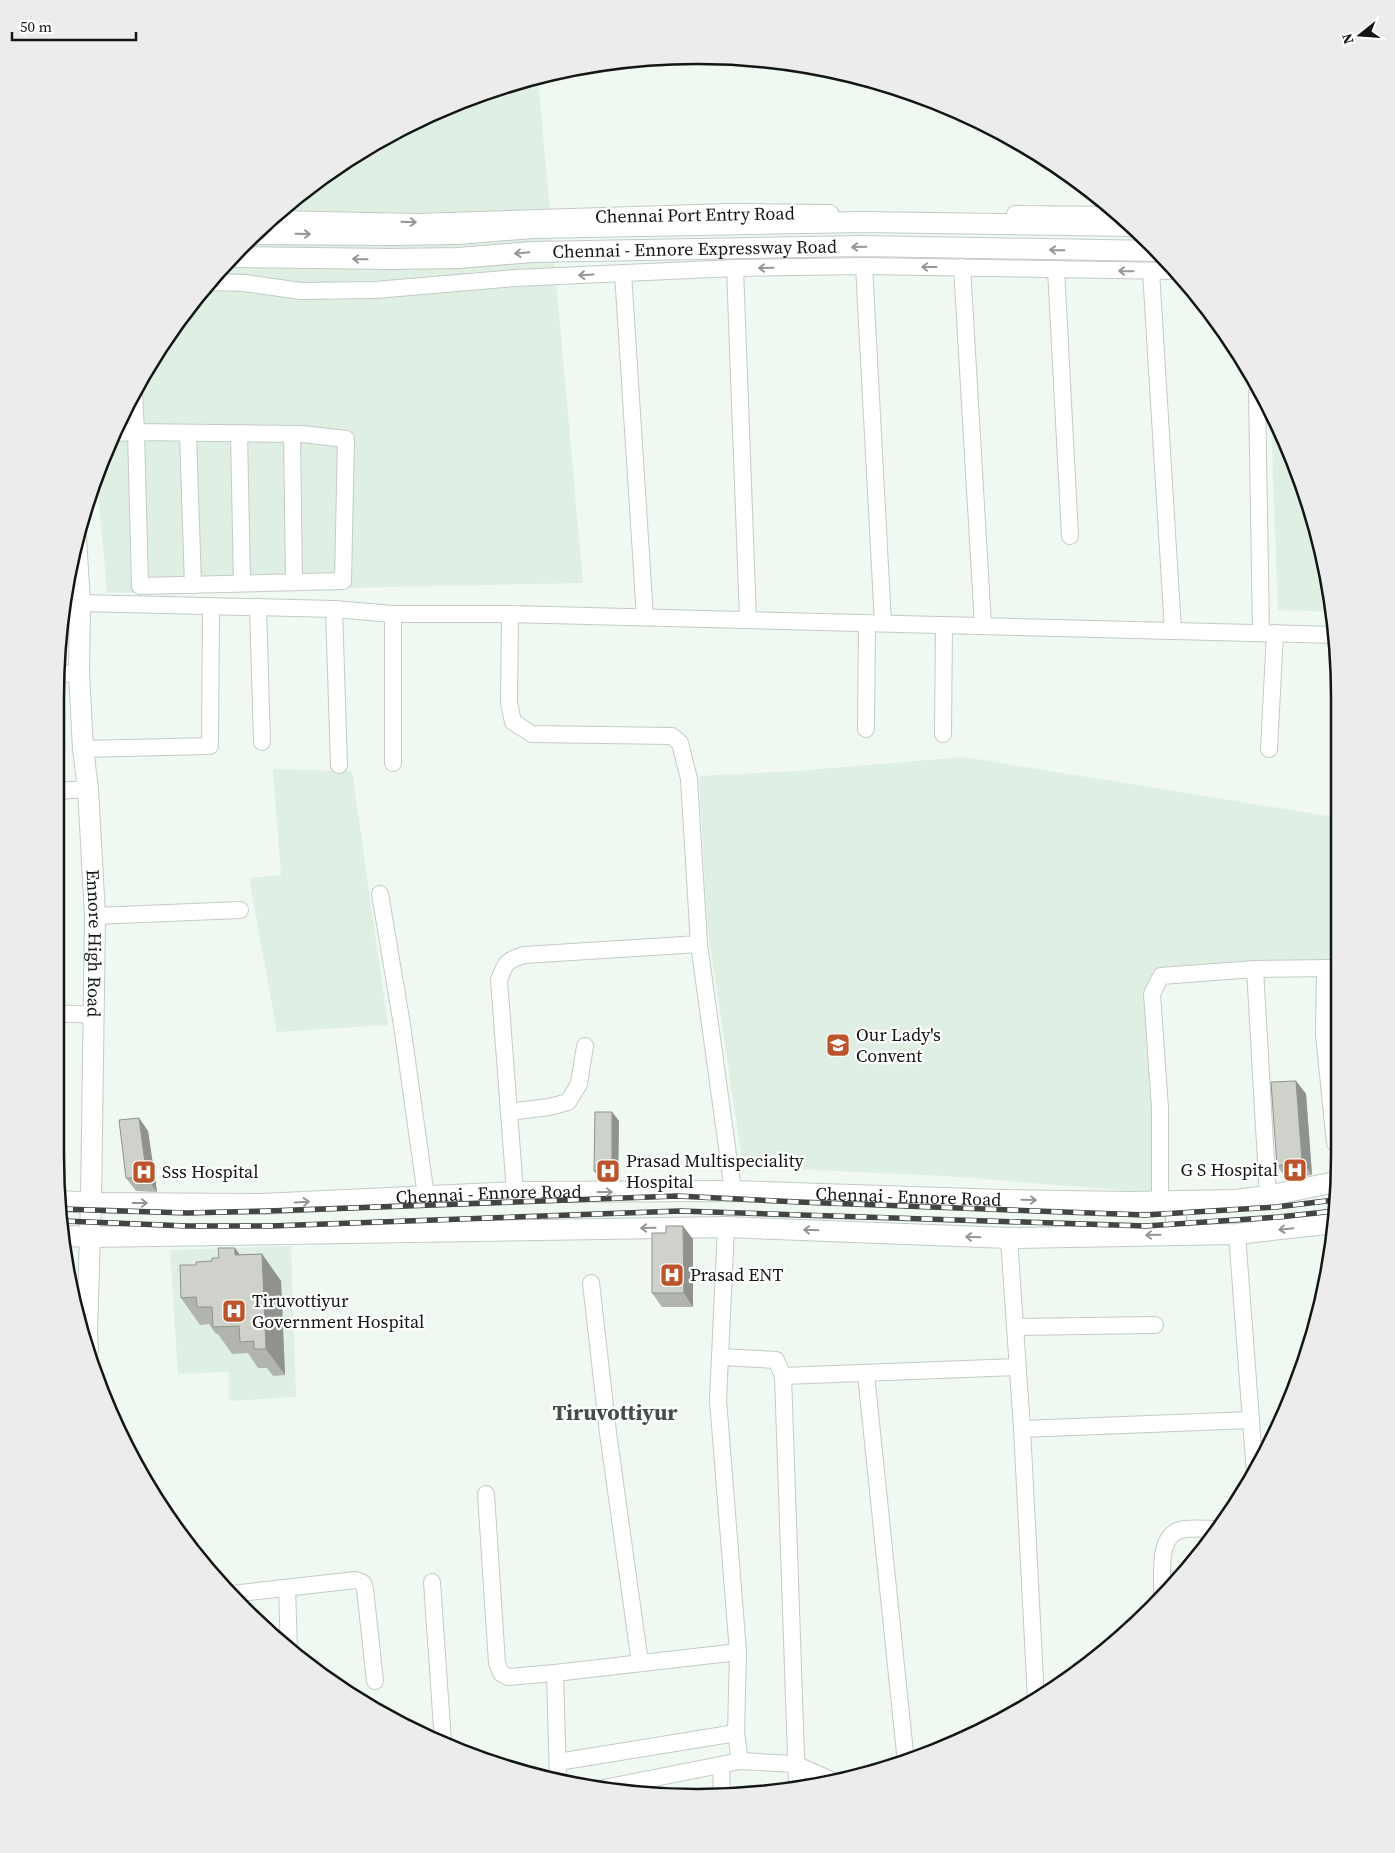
<svg xmlns="http://www.w3.org/2000/svg" width="1395" height="1853" font-family="'Source Serif 4',serif">
<style>
.built{fill:#e0efe4}
.lines{fill:none;stroke-linecap:round;stroke-linejoin:round}
.minor-casing{stroke:#c3cbc5;stroke-width:18}
.major-casing{stroke:#c3cbc5;stroke-width:22}
.minor{stroke:#fff;stroke-width:16}
.major{stroke:#fff;stroke-width:20}
.rail-casing{stroke:#424643;stroke-width:5.5}
.rail{stroke:#fff;stroke-width:4;stroke-dasharray:11;stroke-linecap:butt}
.wall{fill:#b1b5ae}
.shaded-wall{fill:#90938d}
.building{fill:#ced2ca;stroke:#90938d}
.oneway{stroke:#959695}
.labels{text-anchor:middle;stroke-width:4.5;stroke-linejoin:round;paint-order:stroke}
.street-label{font-size:18px;fill:#131614;stroke:#fff}
.poi-label{font-size:18px;fill:#131614;stroke:#fff;text-anchor:start}
.district-label{font-size:22px;font-weight:bold;fill:#464d48;stroke:#fff}
.rim{fill:none;stroke:#131614;stroke-width:2.5}
</style>
<rect width="100%" height="100%" fill="#f0f8f2"/>
<g class="built">
<path d="M538,78L583,583L107,593L97,478L121,414L188,307L243,243L340,163L451,104Z"/>
<path d="M1271,421L1306,491L1334,612L1278,610Z"/>
<path d="M964,757L1335,817V958L1152,970L1158,1193L945,1176L743,1167L707,924L699,776L796,771Z"/>
<path d="M273,769L352,771L388,1025L277,1032L249,878L281,875Z"/>
<path d="M291,1246L296,1397L229,1401V1372L178,1374L170,1250Z"/>
</g>
<g class="lines">
<g class="minor-casing">
<g id="minor">
<path d="M1015,214L1118,215"/>
<path d="M273,219L418,222L728,212L830,213"/>
<path d="M864,266L883,623"/>
<path d="M962,267L983,626"/>
<path d="M735,268L748,619"/>
<path d="M1056,269L1070,536"/>
<path d="M1151,271L1173,631"/>
<path d="M623,273L645,617"/>
<path d="M209,282L244,283L301,291L375,290L515,278L735,268L864,266L1175,271"/>
<path d="M1257,393L1261,633"/>
<path d="M114,433L136,432L140,586L343,581L346,439L302,434L136,432L134,393"/>
<path d="M188,433L193,585"/>
<path d="M239,433L242,583"/>
<path d="M292,434L294,582"/>
<path d="M80,603L334,609L393,614H510L1335,635"/>
<path d="M258,607L262,742"/>
<path d="M334,609L339,765"/>
<path d="M510,614L509,703L513,722L532,734L672,736L680,743L689,779L699,944L733,1191"/>
<path d="M56,674L79,673"/>
<path d="M866,729L867,623"/>
<path d="M943,734L944,625"/>
<path d="M83,749L210,746L211,606"/>
<path d="M1269,749L1275,633"/>
<path d="M393,763V614"/>
<path d="M56,791L88,789"/>
<path d="M380,894L402,1025L426,1196"/>
<path d="M95,916L240,910"/>
<path d="M1325,968L1324,1035L1335,1143"/>
<path d="M1255,969L1268,1196"/>
<path d="M55,1013L93,1015"/>
<path d="M509,1112L549,1107L568,1102L579,1084L585,1046"/>
<path d="M515,1192L499,980C505,963 507,960 524,955L699,944"/>
<path d="M1160,1201V1108L1152,994L1161,976L1255,969L1335,968"/>
<path d="M1237,1234L1255,1474"/>
<path d="M1009,1238L1022,1429L1036,1699"/>
<path d="M591,1283L608,1433L640,1663"/>
<path d="M1015,1327L1155,1325"/>
<path d="M720,1357L776,1360L783,1376L1017,1367"/>
<path d="M866,1374L906,1763"/>
<path d="M783,1376L797,1785"/>
<path d="M1022,1429L1251,1420"/>
<path d="M486,1494L497,1663L501,1673L508,1677L555,1673L738,1652"/>
<path d="M432,1582L443,1742"/>
<path d="M287,1588L289,1650"/>
<path d="M231,1594L356,1580L363,1583L365,1589L375,1681"/>
<path d="M1162,1595C1163,1574 1156,1532 1185,1529C1195,1528 1206,1529 1216,1529"/>
<path d="M555,1673L558,1781"/>
<path d="M740,1761L795,1764L829,1779"/>
<path d="M558,1762L736,1733"/>
<path d="M721,1765L722,1796"/>
<path d="M604,1788L740,1761L736,1733L738,1652L718,1400L726,1227"/>
</g>
</g>
<g class="major-casing">
<g id="major">
<path d="M255,234L392,235L457,234L533,228L863,222L1131,226"/>
<path id="s1" d="M231,257L391,259L458,258L533,252L862,246L1158,251"/>
<path id="s2" d="M76,538L80,603L79,673L83,749L88,789L95,916L91,1203L87,1332L88,1350"/>
<path id="s3" d="M61,1201L91,1203L261,1204L515,1192L733,1191L1004,1200L1129,1202L1235,1200L1268,1196L1335,1182"/>
<path d="M1176,1201V1235"/>
<path d="M66,1236L89,1237L726,1227L1009,1238L1237,1234L1335,1223"/>
</g>
</g>
<use href="#minor" class="minor"/>
<use href="#major" class="major"/>
<g class="rail-casing">
<g id="rail">
<path d="M62,1209L187,1213L268,1211L677,1196L799,1202L1145,1215L1276,1207L1335,1200"/>
<path d="M64,1221L187,1226H271L680,1211L1146,1226L1279,1217L1335,1211"/>
</g>
</g>
<use href="#rail" class="rail"/>
</g>
<g class="wall">
<path d="M1296,1081L1306,1094L1312,1175L1287,1179L1277,1166Z"/>
<path d="M612,1112L619,1121L618,1180H601L594,1171Z"/>
<path d="M139,1118L148,1131L157,1192L136,1191L126,1178Z"/>
<path d="M693,1239V1307H662L652,1293Z"/>
<path d="M235,1248L240,1255L262,1254L281,1281L285,1375L273,1376L267,1368H258L248,1353L232,1354L218,1334H216L209,1324L200,1325L181,1298L196,1265L212,1261Z"/>
</g>
<g class="shaded-wall">
<path d="M1296,1081L1306,1094L1312,1175L1302,1161Z"/>
<path d="M612,1112L619,1121L618,1180L612,1170Z"/>
<path d="M139,1118L148,1131L157,1192L147,1178Z"/>
<path d="M683,1226L693,1239V1307L684,1293Z"/>
<path d="M235,1248L253,1274L235,1255Z"/>
<path d="M262,1254L281,1281L285,1375L266,1349Z"/>
</g>
<g class="building">
<path d="M1296,1081L1302,1161L1277,1166L1271,1082Z"/>
<path d="M595,1112H612V1170L594,1171Z"/>
<path d="M139,1118L147,1178H126L119,1120Z"/>
<path d="M666,1226H683L684,1293H652V1233H666Z"/>
<path d="M218,1248H235V1255L262,1254L266,1349H254V1341L240,1342L239,1326L213,1327L212,1307H197L196,1297L181,1298L180,1265H196V1262L212,1261V1258H219Z"/>
</g>
<defs><path id="oneway-shaft" d="M-6 0H5M1.5-3L5.5 0L1.5 3" fill="none" stroke-width="1.6" stroke-linecap="round" stroke-linejoin="round" transform="scale(1.25)"/></defs>
<g class="oneway">
<use href="#oneway-shaft" transform="translate(409 222) rotate(2)"/>
<use href="#oneway-shaft" transform="translate(303 234) rotate(1)"/>
<use href="#oneway-shaft" transform="translate(859 247) rotate(179)"/>
<use href="#oneway-shaft" transform="translate(1057 250) rotate(-179)"/>
<use href="#oneway-shaft" transform="translate(522 253) rotate(175)"/>
<use href="#oneway-shaft" transform="translate(360 259) rotate(-179)"/>
<use href="#oneway-shaft" transform="translate(929 267) rotate(-180)"/>
<use href="#oneway-shaft" transform="translate(766 268) rotate(179)"/>
<use href="#oneway-shaft" transform="translate(1126 271) rotate(-179)"/>
<use href="#oneway-shaft" transform="translate(586 275) rotate(177)"/>
<use href="#oneway-shaft" transform="translate(605 1192)"/>
<use href="#oneway-shaft" transform="translate(1029 1200) rotate(1)"/>
<use href="#oneway-shaft" transform="translate(302 1202) rotate(-3)"/>
<use href="#oneway-shaft" transform="translate(140 1203)"/>
<use href="#oneway-shaft" transform="translate(648 1228) rotate(179)"/>
<use href="#oneway-shaft" transform="translate(1286 1229) rotate(174)"/>
<use href="#oneway-shaft" transform="translate(811 1230) rotate(-178)"/>
<use href="#oneway-shaft" transform="translate(1153 1235) rotate(179)"/>
<use href="#oneway-shaft" transform="translate(973 1237) rotate(-178)"/>
</g>
<defs>
<g id="school-square" transform="scale(1.25)"><rect x="-9" y="-9" width="18" height="18" rx="4" fill="#bb542a" stroke="#fff"/><path d="M0-5L7-2L0 1L-7-2ZM-4 1L0 2.5L4 1V4Q0 6-4 4Z" fill="#fff"/></g>
<g id="hospital-square" transform="scale(1.25)"><rect x="-9" y="-9" width="18" height="18" rx="4" fill="#bb542a" stroke="#fff"/><path d="M-5-5h3v3.5h4V-5h3V5h-3V1.5h-4V5h-3Z" fill="#fff"/></g>
</defs>
<g fill-rule="evenodd">
<use href="#school-square" x="838" y="1045"/>
<use href="#hospital-square" x="1295" y="1170"/>
<use href="#hospital-square" x="608" y="1171"/>
<use href="#hospital-square" x="144" y="1172"/>
<use href="#hospital-square" x="672" y="1275"/>
<use href="#hospital-square" x="234" y="1311"/>
</g>
<g class="labels">
<g class="street-label">
<text transform="translate(695 215) rotate(-1)" y="6">Chennai Port Entry Road</text>
<text dy="6" stroke="none"><textPath href="#s1" startOffset="464">Chennai - Ennore Expressway Road</textPath></text>
<text dy="6" stroke="none"><textPath href="#s2" startOffset="406">Ennore High Road</textPath></text>
<text dy="6" stroke="none"><textPath href="#s3" startOffset="428">Chennai - Ennore Road</textPath></text>
<text dy="6" stroke="none"><textPath href="#s3" startOffset="848">Chennai - Ennore Road</textPath></text>
</g>
<g class="poi-label">
<text x="856" y="1041">Our Lady's<tspan x="856" dy="21">Convent</tspan></text>
<text x="626" y="1167">Prasad Multispeciality<tspan x="626" dy="21">Hospital</tspan></text>
<text x="1278" y="1176" text-anchor="end">G S Hospital</text>
<text x="162" y="1178">Sss Hospital</text>
<text x="690" y="1281">Prasad ENT</text>
<text x="252" y="1307">Tiruvottiyur<tspan x="252" dy="21">Government Hospital</tspan></text>
</g>
<g class="district-label">
<text x="615" y="1420">Tiruvottiyur</text>
</g>
</g>
<path d="M0 0H1395V1853H0ZM697 64H698A633 633 0 0 1 1331 697V1156A633 633 0 0 1 698 1789H697A633 633 0 0 1 64 1156V697A633 633 0 0 1 697 64Z" fill="#ececec" fill-rule="evenodd"/>
<path class="rim" d="M697 64H698A633 633 0 0 1 1331 697V1156A633 633 0 0 1 698 1789H697A633 633 0 0 1 64 1156V697A633 633 0 0 1 697 64Z"/>
<g transform="translate(1360 35) rotate(253)" stroke="#ffffff" stroke-width="4" paint-order="stroke">
<path d="M0-4L9 19L0 12L-9 19Z" fill="#131614"/>
<text y="-8" font-size="14" font-weight="bold" text-anchor="middle" fill="#131614">N</text>
</g>
<path d="M12 32v8h124v-8" fill="none" stroke="#131614" stroke-width="2.5"/>
<text x="20" y="32" font-size="15" fill="#131614" stroke="#ffffff" stroke-width="4" paint-order="stroke">50 m</text>
</svg>
